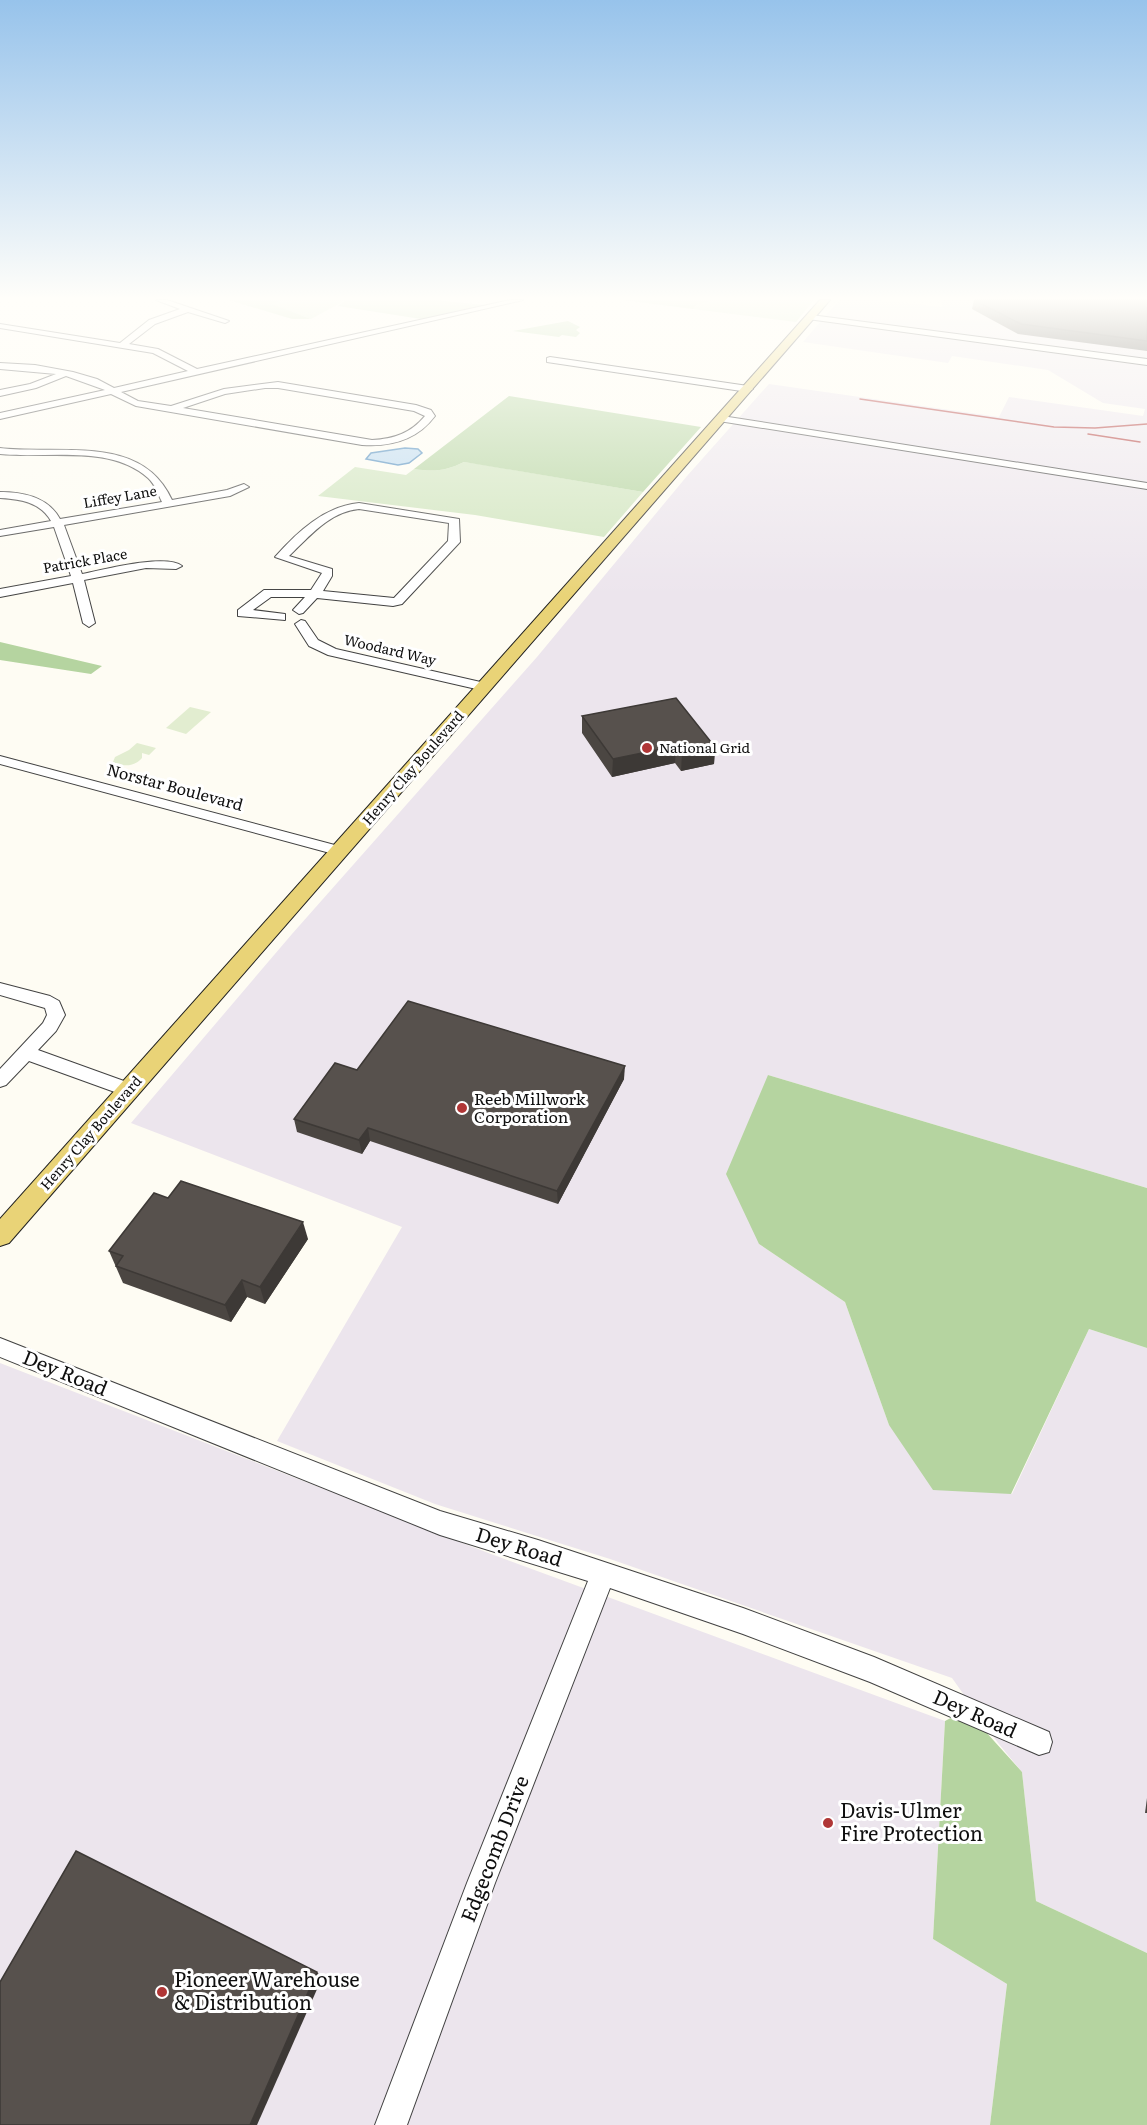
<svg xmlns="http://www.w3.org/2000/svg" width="1147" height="2125" font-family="Literata,serif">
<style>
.industrial{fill:#ece5ed}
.green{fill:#d1e5bf}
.forest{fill:#b5d4a0}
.pitch{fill:#e2edd0}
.water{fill:#bddaf0;stroke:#4c8bbf;stroke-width:1.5}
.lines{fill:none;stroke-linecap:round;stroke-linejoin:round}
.minor-casing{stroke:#424242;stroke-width:2}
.major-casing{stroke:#202020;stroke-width:2}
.minor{fill:#fff;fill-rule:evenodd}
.major{fill:#e9d377;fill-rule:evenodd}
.rail{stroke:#b03636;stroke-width:1.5}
.wall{fill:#4b4642}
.shaded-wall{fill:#3d3936}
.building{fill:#57514d;stroke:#3d3936;stroke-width:1.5}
.poi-dot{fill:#b03636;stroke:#fff;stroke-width:2}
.labels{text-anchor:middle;stroke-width:6;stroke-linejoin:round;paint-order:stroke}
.far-street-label{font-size:14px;fill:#0f0f0f;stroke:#fff}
.far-poi-label{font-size:14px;fill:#0f0f0f;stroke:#fff;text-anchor:start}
.street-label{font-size:16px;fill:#0f0f0f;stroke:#fff}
.poi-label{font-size:16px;fill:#0f0f0f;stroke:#fff;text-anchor:start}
.near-street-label{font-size:20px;fill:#0f0f0f;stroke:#fff}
.near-poi-label{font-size:20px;fill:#0f0f0f;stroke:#fff;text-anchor:start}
</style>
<rect width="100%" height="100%" fill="#fefcf3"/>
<g class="industrial">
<path d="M839,300H880L943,307L941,300H1147V1188L768,1075L759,1244L845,1302L889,1425L1012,1494L1089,1329L1147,1348V1953L1036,1901L1022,1772L998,1743L952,1678L610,1559L435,1504L277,1441L402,1227L131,1123L292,934L537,657L687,476L769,384L999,417L1009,397L1143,416L1145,409L1103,403L1048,370L952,356L948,363L803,342Z"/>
<path d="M0,1363L491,1554L945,1721L933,1939L1007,1984L990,2125H0Z"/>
</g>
<g class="green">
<path d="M282,300H346L311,319L271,304Z"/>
<path d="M714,300H814L796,322L693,309L697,305Z"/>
<path d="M464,462L478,464L643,492L604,537L475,515L318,496L355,467L406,475L414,469C434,472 446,471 464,462Z"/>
</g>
<g class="forest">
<path d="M229,300H282L272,304L311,319H292Z"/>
<path d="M346,300H435L485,305L421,319L338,306Z"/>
<path d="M623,300H714L697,305L693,309Z"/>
<path d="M568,321L580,327L576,330L580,333L576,337L562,335L559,337L513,331Z"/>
<path d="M509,396L701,427L643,492L464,462C446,471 434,472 414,469Z"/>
<path d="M0,642L102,666L91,674L0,660Z"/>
<path d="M768,1075L1147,1188V1348L1089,1329L1011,1494L933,1490L889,1425L845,1302L759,1244L726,1174Z"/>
<path d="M966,1710L1022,1772L1036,1901L1147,1953V2125H990L1007,1984L933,1939L945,1721Z"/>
</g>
<g class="pitch">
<path d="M190,707L211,712L186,734L166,728Z"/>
<path d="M137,743L156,748L149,755L142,753V758C134,767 123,767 113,762L115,757L129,750Z"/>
</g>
<path class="water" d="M405,448L418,449L422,453L409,463L398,465L366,459L371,453Z"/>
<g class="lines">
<g class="minor-casing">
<g id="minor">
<path d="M156,300H167L229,321L225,323L188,312L155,324L129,344L158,349L197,369L510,300H523L121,392L138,401L171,406L224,389L278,382L416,405L431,410L435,416C417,440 391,447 362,445L136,406L111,394L0,419V413L105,390L66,376L36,388L0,396V390L30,384L56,374L0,369V363L35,365L73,372L97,379L114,388L188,371L153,353L0,328V324L120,343L149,320L180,309ZM265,388H278L414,411L425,416C411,433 394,439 372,440L183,408L225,394Z"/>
<path d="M811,315L1147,359V365L808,319L807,317Z"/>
<path d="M550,357L748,386L753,389L748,392L547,362V358Z"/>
<path d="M722,416L1147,483V489L719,421V417Z"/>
<path d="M0,448C60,455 142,433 172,500L227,490L244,484L249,487L230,496L64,525L82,574C102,570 166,553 182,566L176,569L146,568L84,580L95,623L89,627L83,623L73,583L0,597V589L71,576L54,527L0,536V530L51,521C40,502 20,499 0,498V492C24,492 48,497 60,519L162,502C158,494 155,484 148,478C110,444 47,459 0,454Z"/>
<path d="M359,503L459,519L460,542L402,604L393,606L317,598L303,613L299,614L293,610L305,597H271L253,610L285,614V620L238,616V610L264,590H311L322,573L275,557C297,532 325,506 359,503ZM359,509L449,523L448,541L394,598L323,591L332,576V569L289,556C310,536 329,512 359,509Z"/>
<path d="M301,620L305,621L318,640L336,649L485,683L492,687L485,691L328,655L309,646L295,624Z"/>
<path d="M0,756L346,848L349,851L341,856L0,764Z"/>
<path d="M0,983L50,996L59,1001L65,1015L56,1031L38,1050L135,1085L138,1090L135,1095L129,1097L123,1095L29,1061L6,1085L0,1087V1069L43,1023L47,1015L45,1008L0,995Z"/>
<path d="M0,1338L440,1511L538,1540L743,1608L874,1657L1049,1732L1052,1742L1049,1752L1039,1755L870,1682L743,1634L610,1588L495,1883L407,2125H375L467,1883L588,1581L440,1535L0,1357Z"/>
</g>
</g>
<g class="major-casing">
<path id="major" d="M820,300H830L9,1243L0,1246V1219Z"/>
</g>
<use href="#minor" class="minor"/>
<use href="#major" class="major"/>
<g class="rail">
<path d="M860,399L1054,427L1095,428L1147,424"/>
<path d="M1088,434L1140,442"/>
</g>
</g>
<g class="wall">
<path d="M974,300H1147V351L1018,334L972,309Z"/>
<path d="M582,716L715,747L714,764L681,771L675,763L612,777L582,733Z"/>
<path d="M357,1070L624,1079L558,1204L370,1141L362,1154L297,1132L294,1119Z"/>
<path d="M168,1198L308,1239L265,1304L247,1297L231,1322L123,1283L109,1251Z"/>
<path d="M1147,1798V1813H1145Z"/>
</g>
<g class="shaded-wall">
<path d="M676,746L675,763L612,777L613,759Z"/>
<path d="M715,747L714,764L681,771L682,754Z"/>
<path d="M625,1066L624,1079L558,1204L557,1191Z"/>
<path d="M368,1128L370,1141L362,1154L359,1140Z"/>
<path d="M303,1222L308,1239L265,1304L260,1287Z"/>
<path d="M242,1280L247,1297L231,1322L225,1305Z"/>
<path d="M317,1972L322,1978L257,2125H250Z"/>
</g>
<g class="building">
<path d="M974,300H1147V341L1021,324Z"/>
<path d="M676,698L715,747L682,754L676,746L613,759L582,716Z"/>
<path d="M408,1001L625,1066L557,1191L368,1128L359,1140L294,1119L335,1063L357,1070Z"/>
<path d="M181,1181L303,1222L260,1287L242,1280L225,1305L116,1266L123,1256L109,1251L154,1193L168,1198Z"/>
<path d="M76,1851L317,1972L250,2125H0V1982Z"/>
</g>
<linearGradient id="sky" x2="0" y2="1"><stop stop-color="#97c3eb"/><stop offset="0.5" stop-color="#fffefa"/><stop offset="1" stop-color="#fffefa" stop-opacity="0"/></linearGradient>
<rect width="1147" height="597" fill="url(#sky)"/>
<g class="poi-dot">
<circle cx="647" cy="748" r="6"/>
<circle cx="462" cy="1108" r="6"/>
<circle cx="828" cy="1823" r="6"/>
<circle cx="162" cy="1992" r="6"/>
</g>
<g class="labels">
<g class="far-street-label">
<text transform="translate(120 497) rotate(-10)" y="5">Liffey Lane</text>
<text transform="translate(85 561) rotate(-10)" y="5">Patrick Place</text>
<text transform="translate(390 650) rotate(13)" y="5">Woodard Way</text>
<text transform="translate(413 768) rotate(-49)" y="5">Henry Clay Boulevard</text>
<text transform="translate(91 1133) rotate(-49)" y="5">Henry Clay Boulevard</text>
</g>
<g class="far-poi-label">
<text x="659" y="753">National Grid</text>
</g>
<g class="street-label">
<text transform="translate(175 787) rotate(15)" y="6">Norstar Boulevard</text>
</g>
<g class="poi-label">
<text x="474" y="1105">Reeb Millwork<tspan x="474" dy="18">Corporation</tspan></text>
</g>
<g class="near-street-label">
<text transform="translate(65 1373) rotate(22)" y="7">Dey Road</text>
<text transform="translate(519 1547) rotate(17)" y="7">Dey Road</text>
<text transform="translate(975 1714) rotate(24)" y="7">Dey Road</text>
<text transform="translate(495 1849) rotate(-69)" y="7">Edgecomb Drive</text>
</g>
<g class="near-poi-label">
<text x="840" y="1818">Davis-Ulmer<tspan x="840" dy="23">Fire Protection</tspan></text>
<text x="174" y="1987">Pioneer Warehouse<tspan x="174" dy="23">&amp; Distribution</tspan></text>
</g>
</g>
</svg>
